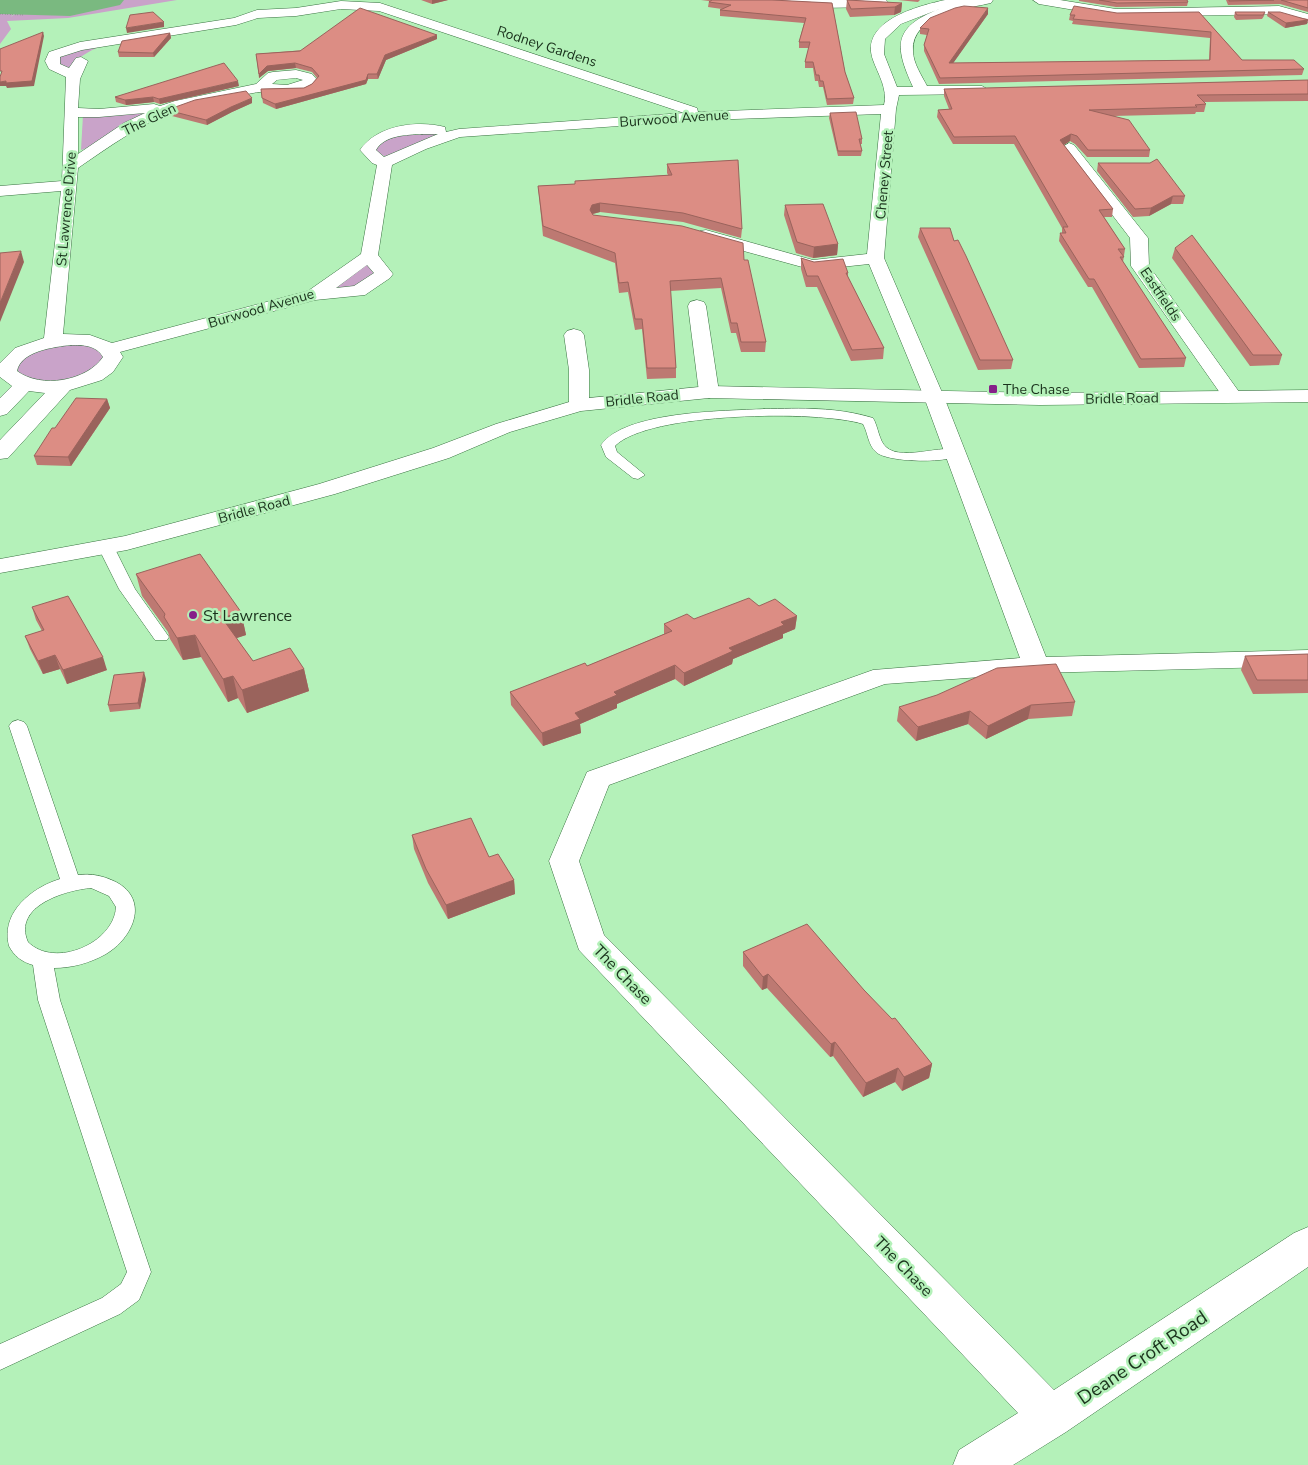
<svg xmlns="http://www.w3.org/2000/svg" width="1308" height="1465" font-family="'Nunito Sans',sans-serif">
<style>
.green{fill:#c9a3c9}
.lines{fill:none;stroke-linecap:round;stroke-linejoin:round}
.river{fill:#7ab980;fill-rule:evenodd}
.lane-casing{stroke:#397241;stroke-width:1}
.street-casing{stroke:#397241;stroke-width:1}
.secondary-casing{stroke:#397241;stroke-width:1}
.path{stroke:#648d67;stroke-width:1;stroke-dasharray:0.5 2;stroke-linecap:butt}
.lane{fill:#fff;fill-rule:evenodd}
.street{fill:#fff;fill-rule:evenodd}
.secondary{fill:#fff;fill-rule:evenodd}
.wall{fill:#bd7972}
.shaded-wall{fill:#9a635c}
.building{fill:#dc8d84;stroke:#9a635c}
.poi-dot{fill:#862089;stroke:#b4f1b9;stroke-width:2}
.labels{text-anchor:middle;stroke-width:5;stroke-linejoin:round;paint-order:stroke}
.far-street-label{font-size:14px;fill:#1a321c;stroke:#b4f1b9}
.far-poi-label{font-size:14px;fill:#1a321c;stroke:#b4f1b9;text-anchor:start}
.poi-label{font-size:16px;fill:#1a321c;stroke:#b4f1b9;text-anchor:start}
.street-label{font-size:16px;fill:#1a321c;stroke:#b4f1b9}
.near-street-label{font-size:19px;fill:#1a321c;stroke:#b4f1b9}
</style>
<rect width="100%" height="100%" fill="#b4f1b9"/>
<g class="green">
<path d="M0,0H177L68,18L7,21L11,29L0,44V7L17,8L11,17L18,10H78L112,1L70,9L0,6Z"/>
<path d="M108,43C92,50 79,55 68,69L57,62L58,56Z"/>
<path d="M157,110L87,148L81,150L83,115Z"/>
<path d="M436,133L438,134L387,157L374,152L375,147L391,136Z"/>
<path d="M367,263L374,274L354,288L327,291Z"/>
<path d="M60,344L87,345L103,353L104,359C80,383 49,388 19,374L17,368C23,352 45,348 60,344Z"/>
</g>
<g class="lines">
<path class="river" d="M0,0H124L120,5L70,16L0,14Z"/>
<g class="lane-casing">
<g id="lane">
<path d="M764,409C801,408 837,407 873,418C878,426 879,441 886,447C903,463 952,440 963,453C954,464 887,463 876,452C868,445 868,433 863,424C819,410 648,412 615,446L617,452L645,475L638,479L633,478L606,457L601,445C625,411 724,411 764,409Z"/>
<path d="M106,542L114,547L135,589L169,637L167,640H155L119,589L98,547Z"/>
<path d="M18,720L24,722L27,726L78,875C91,873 104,876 116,882C150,900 133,938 106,954C90,963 72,968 54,968L60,1000L151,1272L139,1300L120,1314L0,1370V1344L102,1298L121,1284L127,1272L38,1000L33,965C22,962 14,956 9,946C0,912 33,887 60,879L9,726L12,722ZM91,888L109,896L116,907C114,943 55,969 28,942C12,906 66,890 91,888Z"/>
</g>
</g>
<g class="street-casing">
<g id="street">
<path d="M766,0H886L889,3L883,7L815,8L772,4Z"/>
<path d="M945,0H993L991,3C965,9 911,15 913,51C913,63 922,76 927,86H982L989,90L982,94L899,95L896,109L884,258L944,397L1046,657L1308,650V666L1036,673L885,684L609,785L579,861L604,935L1054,1390L1294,1233L1308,1227V1267L1066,1432L1013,1465H953L959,1450L1018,1413L579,950L549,861L587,772L873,670L1020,658L924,397L869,264L813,270L700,239L698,235L700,231L706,230L813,260L867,254L881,114L705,120L460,137L426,149L392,165L378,255L393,274L390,278L365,295L315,300L120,352L123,357L113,372L102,380L70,390L8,458L0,459V440L45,393L29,391L7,414L0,416V398L12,386L0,377V363L15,348L44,338L61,191L0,196V186L62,181L66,77L49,69L45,61L49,52L80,42L234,18L257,10L296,8L341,1L380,3L697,108L698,112L884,105C888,89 878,74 873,60C859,21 918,6 945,0ZM942,8C894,26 893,44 913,87H897L884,54L885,39L901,24ZM341,9L379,11L684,113L459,129L446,132L445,127C417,120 377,125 360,150L372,163L377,165L361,254L308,291L112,343L90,335L63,334L78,168C110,146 141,124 177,109C200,100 229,98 253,93C273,88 302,102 318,81L312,74L296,70L273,72L268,73L256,84L175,101L160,106L154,104L99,109L78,108L80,79L88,61L81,57L76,58L69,68L60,64V57L82,50L236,25L258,18L296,16ZM296,78L303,80L287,85L272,84L277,80ZM145,113L124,123L78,154V117H99ZM422,134H438L384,157L376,150C385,135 406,135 422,134ZM367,265L374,273L354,286L336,288ZM71,345C83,345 96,345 103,357C87,381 41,389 17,371C21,351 54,347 71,345Z"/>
<path d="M1033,0H1060L1116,9L1279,6L1308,14V22L1279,14L1116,17L1039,4Z"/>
<path d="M1069,143L1074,145L1148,238L1149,266L1242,396L1239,400L1232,402L1225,400L1131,266L1130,238L1061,148Z"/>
<path d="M697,300L704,302L706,306L719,392L716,396L709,398L702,396L699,392L688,306L690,302Z"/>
<path d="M574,329L581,331L584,335L589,370V405L586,409L579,411L572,409L569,405V370L564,335L567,331Z"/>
</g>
</g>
<g class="secondary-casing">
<path id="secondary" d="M709,386L1040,393L1308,390V402L1040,405L709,398L581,411L510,432L449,458L335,494L127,550L0,573V559L125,536L319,484L433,448L496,424L579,399Z"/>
</g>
<path class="path" d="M0,14L23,15"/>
<use href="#lane" class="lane"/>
<use href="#street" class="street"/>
<use href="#secondary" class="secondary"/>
</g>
<g class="wall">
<path d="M421,0H448L432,4Z"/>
<path d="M701,0H772L832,3L845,72L854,98L853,104L827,105L823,87H819L818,81H815L813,68H805V62L809,48H799V42L804,23L720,16V10L722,9L708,7L709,1Z"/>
<path d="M847,0L902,3L901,12L894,15L850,17L846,9Z"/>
<path d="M898,0H920L918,2Z"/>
<path d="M1079,0H1187L1188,2L1187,6L1116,7L1079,1Z"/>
<path d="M1226,0H1308V12L1280,4L1228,5Z"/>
<path d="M1199,12L1242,60L1304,69L1302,75L939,84L924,51V45L927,35L920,34V28L988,14L953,63L1209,60L1210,38L1072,24L1073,21L1069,20L1070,15Z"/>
<path d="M1235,12H1265L1264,16L1262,19L1236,20L1234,17Z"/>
<path d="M1268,12L1308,19L1307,24L1285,28L1267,16Z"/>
<path d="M170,33L171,38L154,57H119L118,52Z"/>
<path d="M437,39L386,60L378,79H368L366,84L276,109L263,103L261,89L304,88L312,84L317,78L312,72L296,68L268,71L259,78L256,54Z"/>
<path d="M1308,80V101L1204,102L1206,104L1204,112H1196L1195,114L1113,116L1150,150L1149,157H1087L1075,144L1070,141L1064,145L1113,209L1112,217H1104L1125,249L1123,262L1186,358L1184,367L1139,368L1092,287H1088L1059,241L1060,233H1062V228L1014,144H953L937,117L938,110L949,109L944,96V89Z"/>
<path d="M239,86L160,104L154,102L126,105L116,102L115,97Z"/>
<path d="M252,103L232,112L207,125L168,115L167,110Z"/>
<path d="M830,113L862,139V144H860L862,151L861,156H838L829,118Z"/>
<path d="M1098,163L1185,196L1183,204H1171L1149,216L1133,217L1097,171Z"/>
<path d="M667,164L742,229L741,238L683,222L600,212L593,214V215L744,260L766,342L765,352H741L736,333H731L721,288L670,291L676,368V378L647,379L642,329L635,330L628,292L619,293L615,263L543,236L538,186L575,184V181L668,175L667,173Z"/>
<path d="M785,205L838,244L837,255L813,258L796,253L784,215Z"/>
<path d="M920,228L954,241L1013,360L1011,369L978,370L918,237Z"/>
<path d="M1175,248L1282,355L1279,365L1250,366L1172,258Z"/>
<path d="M801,258L848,273V277L884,348L883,359L851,361L817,287H806L801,269Z"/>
<path d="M107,399L110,408L71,466L37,465L34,456Z"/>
<path d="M136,574L241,612L246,635L236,638L253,661L304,669L309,691L247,713L238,698L228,702L201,657L183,660L170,639L168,632L142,596Z"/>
<path d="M759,606L797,616L795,629L783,634V638L733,659L732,664L684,686L675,679L617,704V708L580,724L581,733L543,746L511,705L510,692L587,666L664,634V624L694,619Z"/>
<path d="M32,607L107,670L67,684L60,669L43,674L30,649L25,636L42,631L36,620Z"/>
<path d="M1308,654V693L1253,694L1241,670L1245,656Z"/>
<path d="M146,679L140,709L110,712L108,705Z"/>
<path d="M1075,702L1072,716L1028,719L986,739L968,724L916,741L897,721L899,707Z"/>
<path d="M412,835L489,857L514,880L515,894L448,919L428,883L414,849Z"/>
<path d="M743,952L864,990L932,1064L929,1078L902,1091L895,1082L863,1097L833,1056L830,1057L767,988L762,990L743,966Z"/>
</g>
<g class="shaded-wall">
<path d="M432,0H448L432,4Z"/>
<path d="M902,3L901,12L894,15L895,7Z"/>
<path d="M988,8V14L949,69V63Z"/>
<path d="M1308,20L1307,24L1285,28L1286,23Z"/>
<path d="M164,22V27L127,33L126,28Z"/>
<path d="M43,32L44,36L34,86L7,88L6,86H0V82L6,81Z"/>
<path d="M170,33L171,38L154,57L153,53Z"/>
<path d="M437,35V39L386,60L378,79L377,74L385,55Z"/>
<path d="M295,63L296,68L268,71L259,78V74L267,66Z"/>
<path d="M368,74V79L366,84L276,109L275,104Z"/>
<path d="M238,81L239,86L160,104L159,99Z"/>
<path d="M153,97L154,102L126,105L125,100Z"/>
<path d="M252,98V103L232,112L207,125L206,120L231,107Z"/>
<path d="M1071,134L1070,141L1059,148L1060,140Z"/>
<path d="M1173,196L1171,204L1149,216L1151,208Z"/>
<path d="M600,203V212L592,214L590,210L592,205Z"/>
<path d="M838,244L837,255L813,258L814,247Z"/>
<path d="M21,251L24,262L0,322V303Z"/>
<path d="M107,399L110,408L71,466L68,457Z"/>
<path d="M241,612L246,635L228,641L222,618Z"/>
<path d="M797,616L795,629L783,634V638L733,659L732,664L684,686V673L729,648L781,622Z"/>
<path d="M195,635L201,657L183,660L177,638Z"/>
<path d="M55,655L60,669L43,674L38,661Z"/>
<path d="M103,657L107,670L67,684L63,670Z"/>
<path d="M675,665V679L617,704V708L580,724L581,733L543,746L542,733L575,713L614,692Z"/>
<path d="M304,669L309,691L247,713L242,690Z"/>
<path d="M144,672L146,679L140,709L138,703Z"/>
<path d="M233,676L238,698L228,702L223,679Z"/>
<path d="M1031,705L1028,719L986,739L988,726Z"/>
<path d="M970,711L968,724L916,741L918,727Z"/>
<path d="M514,880L515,894L448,919L446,905Z"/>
<path d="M768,974L767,988L762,990L763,977Z"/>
<path d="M835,1042L833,1056L830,1057L831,1044Z"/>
<path d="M932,1064L929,1078L902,1091L904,1077Z"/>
<path d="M898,1068L895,1082L863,1097L866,1083Z"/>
</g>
<g class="building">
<path d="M712,0H772L832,3L845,72L854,98L827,99L823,81H820L819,75H816L813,62H805L810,42H799L806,18L720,10L731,5L709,2Z"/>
<path d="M847,0L902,3L895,7L851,9Z"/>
<path d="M1099,0H1187L1188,2L1117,3Z"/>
<path d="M1229,0H1274L1229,1Z"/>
<path d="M1281,0H1308V8Z"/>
<path d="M964,6L988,8L949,63L1210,60L1211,32L1073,19L1075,15H1070L1074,6L1117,13L1199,12L1242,60H1294L1304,69L940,78L924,45L929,29L920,28L930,18L955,8Z"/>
<path d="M360,8L437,35L385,55L377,74H368L366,80L275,104L262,98L261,89L304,88L312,84L319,76L312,68L295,63L267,66L259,74L256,54L300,51Z"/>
<path d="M153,12L164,22L126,28L130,15Z"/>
<path d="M1235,12H1265L1263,15H1237Z"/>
<path d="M1268,12H1280L1308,20L1286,23Z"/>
<path d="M43,32L32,81L6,83V81L0,82V77L2,71H0V49Z"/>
<path d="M170,33L153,53L118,52L122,41Z"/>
<path d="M224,63L238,81L159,99L153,97L125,100L115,97Z"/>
<path d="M1308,80V94L1197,95L1206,104L1195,105L1197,107L1089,110L1129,120L1150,150H1088L1077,136L1071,134L1060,140L1113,209L1099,210L1125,249H1118L1124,257H1120L1186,358L1141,359L1094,279H1089L1060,233H1066L1063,227H1068L1015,136L954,137L938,110L952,109L944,89Z"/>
<path d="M246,91L252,98L231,107L206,120L167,110L195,100Z"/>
<path d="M856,112L862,139H859L862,151H838L830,113Z"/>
<path d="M1157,159L1185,196H1173L1151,208L1135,209L1098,163H1150Z"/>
<path d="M738,160L742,229L683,213L600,203L592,205L590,210L593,215L682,226L743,243L744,260H748L766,342H741L737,323H731L721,278L670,281L676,368H647L642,319H635L628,282L619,283L615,253L543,226L538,186L575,184V181L672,175L667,164Z"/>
<path d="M823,204L838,244L814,247L797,242L785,205Z"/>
<path d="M920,228H950L954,241L958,240L966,256L1013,360H980Z"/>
<path d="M1192,235L1282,355H1253L1175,248Z"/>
<path d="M21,251L0,303V253Z"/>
<path d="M801,258L814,262L843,259L848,273H846L884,348L852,350L818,276H807Z"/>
<path d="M76,398L107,399L68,457L34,456L52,428H55Z"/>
<path d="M200,554L241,612L222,618L253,661L290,648L304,669L242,690L233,676L223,679L195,635L177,638L164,617L165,614L136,574Z"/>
<path d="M68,596L103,657L63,670L55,655L38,661L25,636L44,630L32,607Z"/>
<path d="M749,598L759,606L775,599L797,616L781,622L784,625L729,648L733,651L684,673L675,665L614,692L617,695L575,713L580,719L542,733L510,692L585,663L587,666L672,631L664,624L687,614L694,619Z"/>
<path d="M1308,654V680H1257L1245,656Z"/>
<path d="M1056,664L1075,702L1031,705L988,726L970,711L918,727L899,707L937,695L997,668Z"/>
<path d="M144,672L138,703L108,705L114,675Z"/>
<path d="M471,818L489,857L498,854L514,880L446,905L426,869L412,835Z"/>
<path d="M807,924L864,990L892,1019L895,1018L932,1064L904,1077L898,1068L866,1083L835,1042L831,1044L768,974L763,977L743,952Z"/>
</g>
<g class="poi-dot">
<rect x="988" y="384" width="10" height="10" rx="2.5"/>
<circle cx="193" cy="615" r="5"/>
</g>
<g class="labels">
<g class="far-street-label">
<text transform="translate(547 46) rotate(18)" y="5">Rodney Gardens</text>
<text transform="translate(674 118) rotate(-4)" y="5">Burwood Avenue</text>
<text transform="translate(149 119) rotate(-26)" y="5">The Glen</text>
<text transform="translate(884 175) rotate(-85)" y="5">Cheney Street</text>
<text transform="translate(66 209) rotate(-85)" y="5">St Lawrence Drive</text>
<text transform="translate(1161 294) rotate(56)" y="5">Eastfields</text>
<text transform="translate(261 308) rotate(-16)" y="5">Burwood Avenue</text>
<text transform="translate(642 398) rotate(-6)" y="5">Bridle Road</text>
<text transform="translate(1122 398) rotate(-1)" y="5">Bridle Road</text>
<text transform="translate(254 509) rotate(-15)" y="5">Bridle Road</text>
</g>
<g class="far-poi-label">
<text x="1003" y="394">The Chase</text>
</g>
<g class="poi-label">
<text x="203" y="621">St Lawrence</text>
</g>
<g class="street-label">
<text transform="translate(623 974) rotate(46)" y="6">The Chase</text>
<text transform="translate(904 1266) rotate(46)" y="6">The Chase</text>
</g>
<g class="near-street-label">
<text transform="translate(1142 1357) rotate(-34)" y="7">Deane Croft Road</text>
</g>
</g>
</svg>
